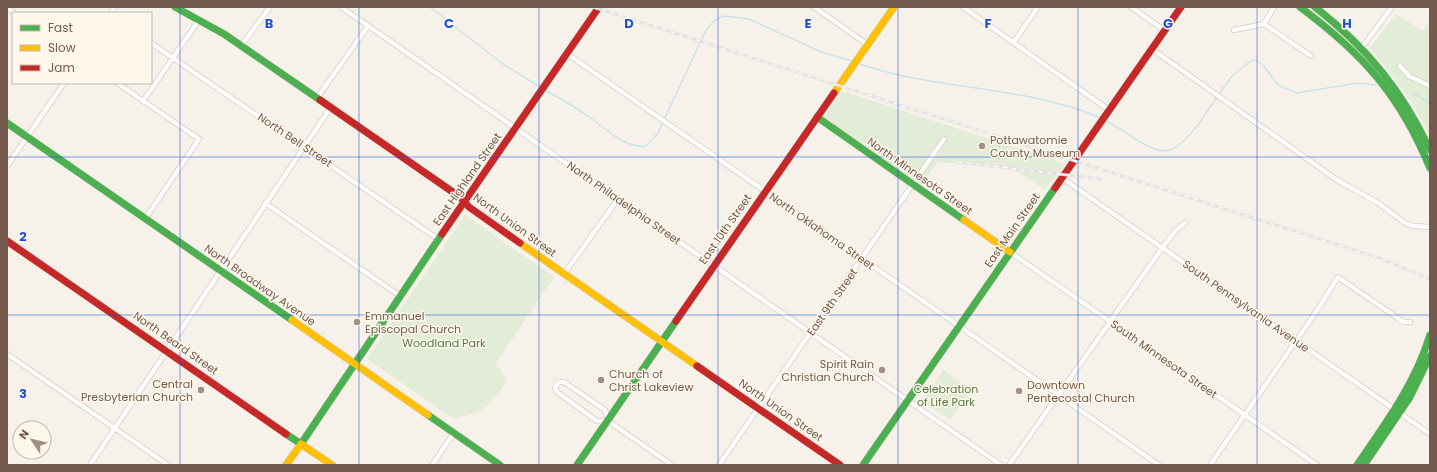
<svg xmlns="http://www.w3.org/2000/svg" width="1437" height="472" font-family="Poppins,sans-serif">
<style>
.green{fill:#e2ecd6}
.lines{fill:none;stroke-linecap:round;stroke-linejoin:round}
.stream{stroke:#cde3e6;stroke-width:1.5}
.street-casing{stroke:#d5cfc8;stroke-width:6}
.fast-casing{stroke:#d6cfc8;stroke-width:8}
.slow-casing{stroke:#d6cfc8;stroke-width:8}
.jam-casing{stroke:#d6cfc8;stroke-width:8}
.street{stroke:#fefdfc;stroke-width:4.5}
.fast{stroke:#4caf50;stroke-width:7}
.slow{stroke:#ffc107;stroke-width:7}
.jam{stroke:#c62828;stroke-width:7}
.rail-casing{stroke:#e4e2e4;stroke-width:3}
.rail{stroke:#fef7ec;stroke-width:1.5;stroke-dasharray:4.5;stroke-linecap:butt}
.grid{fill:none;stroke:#1d4ed8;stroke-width:1;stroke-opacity:0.55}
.poi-dot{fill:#a18f83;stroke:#fef7ec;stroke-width:1.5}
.labels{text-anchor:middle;stroke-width:3;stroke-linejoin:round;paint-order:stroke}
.street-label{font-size:11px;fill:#735a4c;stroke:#fef7ec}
.poi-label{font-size:11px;fill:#735a4c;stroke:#fef7ec;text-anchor:start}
.park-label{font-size:11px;fill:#537844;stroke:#fef7ec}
.grid-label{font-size:13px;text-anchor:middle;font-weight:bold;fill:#1d4ed8;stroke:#fef7ec;stroke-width:3;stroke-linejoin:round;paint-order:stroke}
</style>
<rect width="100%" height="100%" fill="#f6f2ea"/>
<g class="green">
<path d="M1396,14L1422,31L1430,20V137C1416,104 1393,76 1370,48Z"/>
<path d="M842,91L1066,164L1045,189L1010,168L937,162L922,185L824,117Z"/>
<path d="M465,215L554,277L496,363L507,381L494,399L482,411L454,419L367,359Z"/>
<path d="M943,370L971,390L950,420L922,401Z"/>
</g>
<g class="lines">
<g class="stream">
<path d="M430,7L503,64L540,87"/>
<path d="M857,63C936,91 1024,85 1101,118"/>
<path d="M545,90C561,99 577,108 592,119C608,131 625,148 646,146L658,133L706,30L715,20L724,16L749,19L821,52L852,61"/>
<path d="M1413,93L1430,103"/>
<path d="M1219,94L1232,76L1252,60L1257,61L1263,65L1278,85L1297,93L1358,83L1376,85"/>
<path d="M1106,121C1119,127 1130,136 1142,143C1149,147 1157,151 1165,151C1184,150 1207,112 1217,97"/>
</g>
<g class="street-casing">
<g id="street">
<path d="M341,7L1001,465"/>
<path d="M814,7L867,44"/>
<path d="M963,7L1109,110"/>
<path d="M1131,7L1164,30"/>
<path d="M7,8L14,13"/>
<path d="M111,13L115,7"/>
<path d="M1264,24L1311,56"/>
<path d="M1234,30L1264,24L1274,7"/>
<path d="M1014,42L1038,7"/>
<path d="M151,43L438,239"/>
<path d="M241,46L270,7"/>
<path d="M1152,49L1337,180L1378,203L1405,223L1413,226L1430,227"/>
<path d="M1361,49L1392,7"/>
<path d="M566,53L1159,465"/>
<path d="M1400,66L1409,76L1430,86"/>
<path d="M117,83L199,139L145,219"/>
<path d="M317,98L368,26"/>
<path d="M143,101L199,20"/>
<path d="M7,166L64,83"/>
<path d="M1062,178L1430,434"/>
<path d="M265,203L400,296"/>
<path d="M1010,252L1317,465"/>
<path d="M564,274L618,199"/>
<path d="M7,354L168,465"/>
<path d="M608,421H597L557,392L555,387L559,382H564L605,410L608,421L672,465"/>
<path d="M90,465L331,107"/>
<path d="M432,465L454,433"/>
<path d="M719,465L944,139"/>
<path d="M1009,465L1162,248L1176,230L1185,223"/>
<path d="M1210,465L1316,312L1338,277L1399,319L1404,322H1410"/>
</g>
</g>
<g class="fast-casing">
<g id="fast">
<path d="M175,7L224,34L320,100"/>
<path d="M1300,7C1363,54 1400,95 1430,168"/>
<path d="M1315,7C1367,48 1402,90 1430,150"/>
<path d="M817,117L964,220"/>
<path d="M7,123L292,320"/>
<path d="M428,415L500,465"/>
<path d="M286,434L301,444L442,234"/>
<path d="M577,465L676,321"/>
<path d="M863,465L1055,188"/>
<path d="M1357,465C1386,423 1415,384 1430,335"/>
<path d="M1364,465L1410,397L1430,356"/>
</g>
</g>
<g class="slow-casing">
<g id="slow">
<path d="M834,93L894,7"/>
<path d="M964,220L1010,252"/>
<path d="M520,243L697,366"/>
<path d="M292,320L428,415"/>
<path d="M286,465L301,444L332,465"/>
</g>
</g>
<g class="jam-casing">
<g id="jam">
<path d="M320,100L460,197L469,207L520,243"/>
<path d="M1055,188L1181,7"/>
<path d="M442,234L599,7"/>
<path d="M7,241L286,434"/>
<path d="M676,321L834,93"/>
<path d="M697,366L840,465"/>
</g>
</g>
<use href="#street" class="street"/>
<use href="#fast" class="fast"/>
<use href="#slow" class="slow"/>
<use href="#jam" class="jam"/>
<g class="rail-casing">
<g id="rail">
<path d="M593,7L1379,258L1430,279"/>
<path d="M958,162L1101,179"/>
</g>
</g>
<use href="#rail" class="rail"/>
</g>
<path class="grid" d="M180,7V465M359,7V465M539,7V465M718,7V465M898,7V465M1078,7V465M1257,7V465M7,157H1430M7,315H1430"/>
<g class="poi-dot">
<circle cx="982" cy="146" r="4"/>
<circle cx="357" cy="322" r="4"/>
<circle cx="882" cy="370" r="4"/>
<circle cx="601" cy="380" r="4"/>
<circle cx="201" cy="390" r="4"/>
<circle cx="1019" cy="391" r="4"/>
</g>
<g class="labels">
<g class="street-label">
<text transform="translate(295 140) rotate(34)" y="4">North Bell Street</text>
<text transform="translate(920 176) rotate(35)" y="4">North Minnesota Street</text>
<text transform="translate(467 179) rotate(-55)" y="4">East Highland Street</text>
<text transform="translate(624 203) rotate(35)" y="4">North Philadelphia Street</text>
<text transform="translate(515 225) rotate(36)" y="4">North Union Street</text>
<text transform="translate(725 229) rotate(-55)" y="4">East 10th Street</text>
<text transform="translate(1012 230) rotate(-55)" y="4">East Main Street</text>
<text transform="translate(822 231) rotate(35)" y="4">North Oklahoma Street</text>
<text transform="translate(260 285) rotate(35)" y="4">North Broadway Avenue</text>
<text transform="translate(832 302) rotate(-55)" y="4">East 9th Street</text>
<text transform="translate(1246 306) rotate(35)" y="4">South Pennsylvania Avenue</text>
<text transform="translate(176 343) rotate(35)" y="4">North Beard Street</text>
<text transform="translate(1164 359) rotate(35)" y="4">South Minnesota Street</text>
<text transform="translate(781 410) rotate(35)" y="4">North Union Street</text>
</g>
<g class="poi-label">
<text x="990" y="144">Pottawatomie<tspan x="990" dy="13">County Museum</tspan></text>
<text x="365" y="320">Emmanuel<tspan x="365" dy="13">Episcopal Church</tspan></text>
<text x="874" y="368" text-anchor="end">Spirit Rain<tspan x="874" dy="13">Christian Church</tspan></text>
<text x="609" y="378">Church of<tspan x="609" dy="13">Christ Lakeview</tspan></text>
<text x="193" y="388" text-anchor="end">Central<tspan x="193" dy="13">Presbyterian Church</tspan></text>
<text x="1027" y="389">Downtown<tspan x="1027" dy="13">Pentecostal Church</tspan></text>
</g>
<g class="park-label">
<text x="444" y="347">Woodland Park</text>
<text x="946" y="393">Celebration<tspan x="946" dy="13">of Life Park</tspan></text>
</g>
</g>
<g class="grid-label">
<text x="269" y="28">B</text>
<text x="449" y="28">C</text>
<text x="629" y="28">D</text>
<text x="808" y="28">E</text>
<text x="988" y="28">F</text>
<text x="1168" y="28">G</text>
<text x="1347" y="28">H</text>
<text x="23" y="241">2</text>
<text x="23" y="398">3</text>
</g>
<rect width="1437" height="472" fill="none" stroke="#735a4c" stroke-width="16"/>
<rect x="12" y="12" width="140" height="72" fill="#fef7ec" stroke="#c6b8ac"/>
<rect x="20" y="25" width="20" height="6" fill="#4caf50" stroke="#c6b8ac"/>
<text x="48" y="32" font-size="12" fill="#735a4c">Fast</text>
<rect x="20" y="45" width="20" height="6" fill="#ffc107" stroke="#c6b8ac"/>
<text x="48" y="52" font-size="12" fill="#735a4c">Slow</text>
<rect x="20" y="65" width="20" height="6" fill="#c62828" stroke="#c6b8ac"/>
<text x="48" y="72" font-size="12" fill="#735a4c">Jam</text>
<g transform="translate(32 440) rotate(305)"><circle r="19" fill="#fef7ec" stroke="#c6b8ac"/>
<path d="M0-3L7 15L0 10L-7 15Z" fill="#a18f83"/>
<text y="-6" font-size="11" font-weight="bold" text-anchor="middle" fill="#735a4c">N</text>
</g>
</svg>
